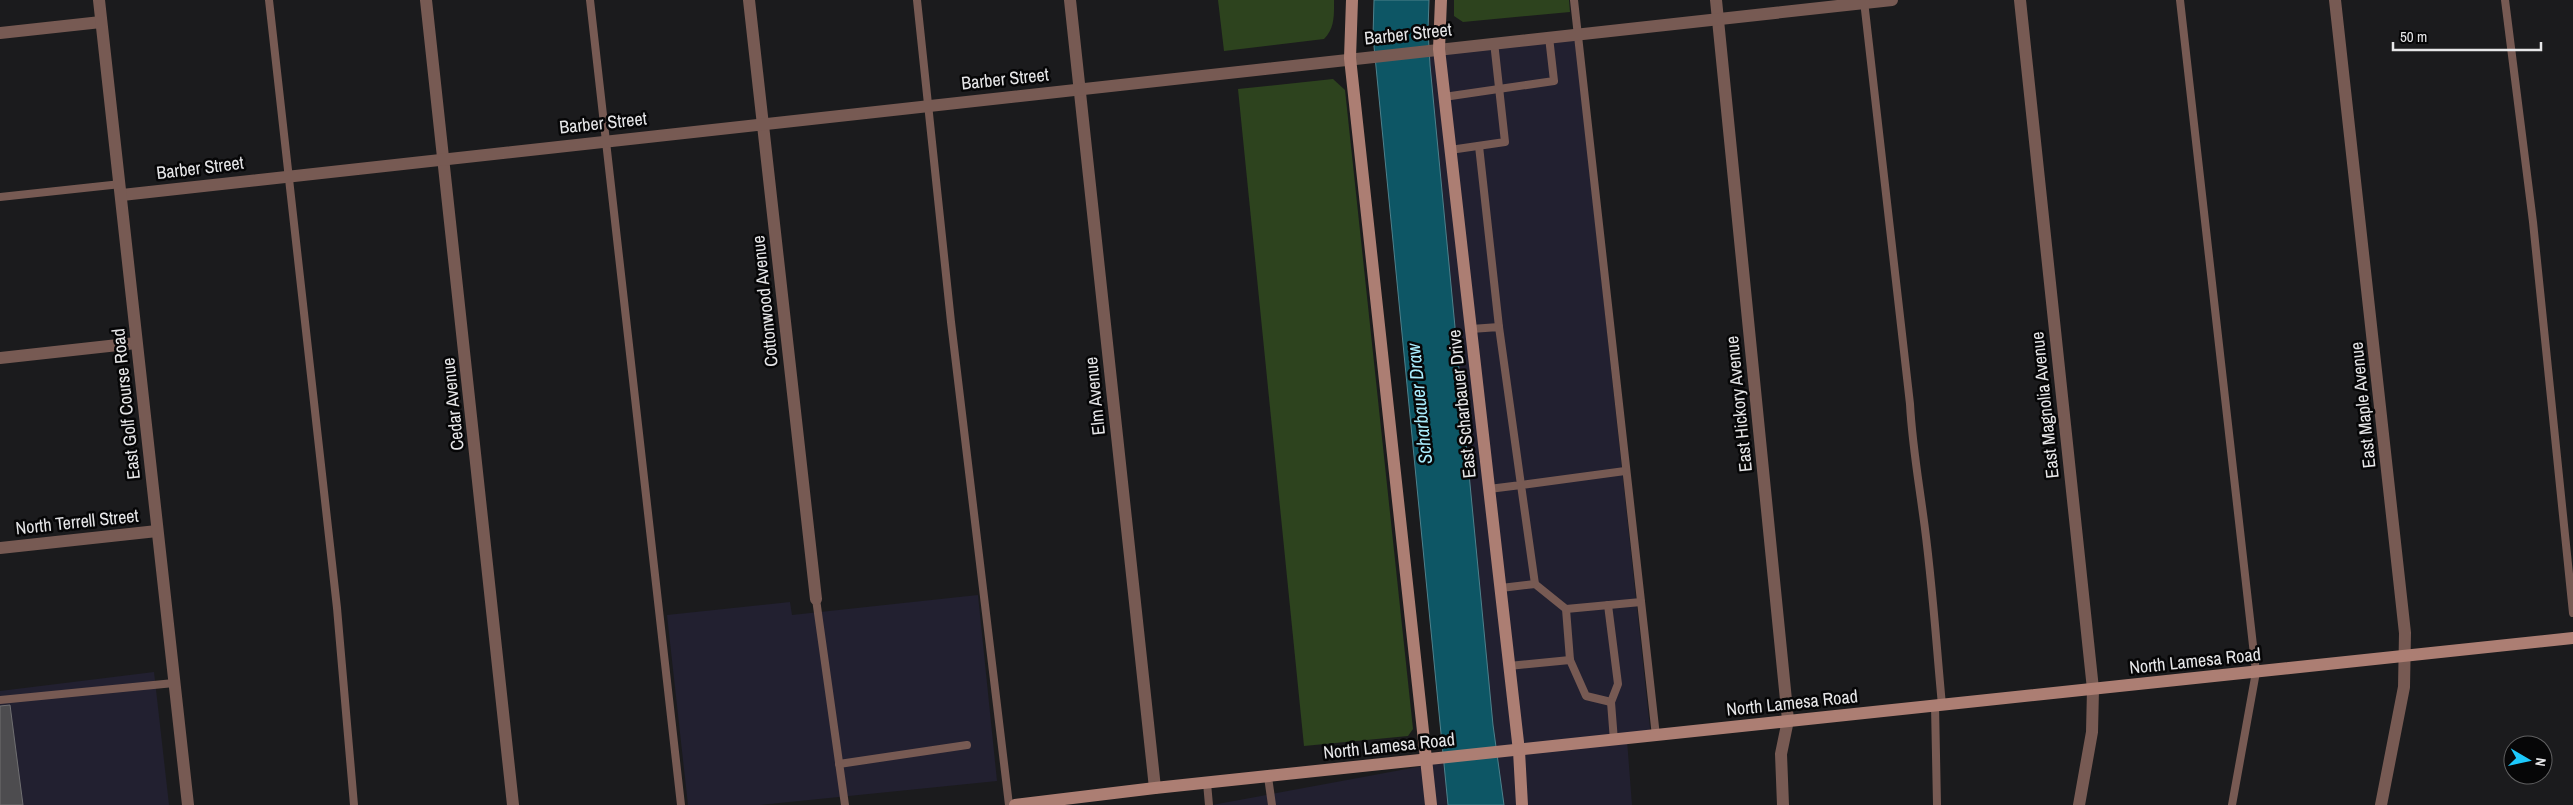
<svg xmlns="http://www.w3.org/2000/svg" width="2573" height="805" font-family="'Archivo Narrow',sans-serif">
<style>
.commercial{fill:#222030}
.green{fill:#2d431e}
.water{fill:#0d5665;stroke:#4e818c}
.building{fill:#4d4c4f;stroke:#706f71}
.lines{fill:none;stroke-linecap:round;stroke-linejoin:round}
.service{stroke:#775a53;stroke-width:8}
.minor{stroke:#775a53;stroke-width:12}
.tertiary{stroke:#775a53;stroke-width:12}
.secondary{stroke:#ac7e73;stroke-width:12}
.labels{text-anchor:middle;stroke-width:5;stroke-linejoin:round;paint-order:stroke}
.street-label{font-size:18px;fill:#e6e6e8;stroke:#060607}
.water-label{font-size:19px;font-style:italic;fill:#aaedfe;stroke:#060607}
</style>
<rect width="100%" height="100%" fill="#1b1b1d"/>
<g class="commercial">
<path d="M1575,36L1651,737L1627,740L1632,805H1212L1466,758L1396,55Z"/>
<path d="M978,595L997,781L760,805H688L667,615L790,602L792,615Z"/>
<path d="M154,672L169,805H0V691Z"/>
</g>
<g class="green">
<path d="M1218,0H1334C1334,15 1335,28 1324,39L1224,51Z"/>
<path d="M1454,0H1569L1570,12L1463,22L1454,16Z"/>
<path d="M1333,79L1345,90L1413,729L1408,736L1304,746L1238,89Z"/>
</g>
<path class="water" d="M1374,0H1429L1428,30L1430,65L1493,725L1504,805H1448L1373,36Z"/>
<path class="building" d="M10,705L23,805H0V706Z"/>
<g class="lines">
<g class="service">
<path d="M269,0L337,608L354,805"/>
<path d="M590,0L681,805"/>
<path d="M917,0L951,322L1009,805"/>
<path d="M1574,0L1656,736"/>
<path d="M2180,0L2256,672L2232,805"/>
<path d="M2505,0L2533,222L2573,613"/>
<path d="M1864,1L1910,404C1912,442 1918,477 1923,514C1932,577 1936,641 1942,705"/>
<path d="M1444,97L1554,81L1549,37"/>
<path d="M1479,146L1499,327"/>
<path d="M1450,150L1505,142L1494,42"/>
<path d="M0,197L121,184"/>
<path d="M1471,329L1499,327L1521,485L1489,489"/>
<path d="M1535,584L1521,485L1625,471"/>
<path d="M1501,588L1535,584L1566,609L1570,660L1586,696L1611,702L1618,684L1608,605"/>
<path d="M816,599L845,805"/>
<path d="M1566,609L1641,602"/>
<path d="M1509,666L1570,660"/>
<path d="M0,700L174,683"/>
<path d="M1611,702L1614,741"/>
<path d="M1935,705L1937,805"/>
<path d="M839,764L967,745"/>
<path d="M1268,777L1272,805"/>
<path d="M1207,783L1209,805"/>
</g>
<g class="minor">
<path d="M426,0L513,805"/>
<path d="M749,0L816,599"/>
<path d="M1070,0L1155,788"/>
<path d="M1716,0L1788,720L1781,754L1783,805"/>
<path d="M2020,0L2093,689L2092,732L2079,805"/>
<path d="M2335,0L2405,633L2404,687L2381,805"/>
<path d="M0,33L101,22"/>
<path d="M122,195L1892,0"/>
<path d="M0,358L136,343"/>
<path d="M0,548L157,531"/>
</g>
<path class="tertiary" d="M99,0L188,805"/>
<g class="secondary">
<path d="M1352,0L1350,58L1431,805"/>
<path d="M1441,0L1439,49L1519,751L1522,805"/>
<path d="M1015,805L1155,788L2573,638"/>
</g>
</g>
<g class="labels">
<g class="street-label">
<text transform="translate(1408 34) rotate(-6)" y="6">Barber Street</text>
<text transform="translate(1005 79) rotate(-6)" y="6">Barber Street</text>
<text transform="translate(603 123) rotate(-6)" y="6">Barber Street</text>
<text transform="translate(200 168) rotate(-7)" y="6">Barber Street</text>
<text transform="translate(765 301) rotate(-96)" y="6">Cottonwood Avenue</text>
<text transform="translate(1095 396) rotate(-96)" y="6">Elm Avenue</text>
<text transform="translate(126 404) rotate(-96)" y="6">East Golf Course Road</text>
<text transform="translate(453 404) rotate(-96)" y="6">Cedar Avenue</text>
<text transform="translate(1462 404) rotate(-96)" y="6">East Scharbauer Drive</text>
<text transform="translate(1739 404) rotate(-96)" y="6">East Hickory Avenue</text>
<text transform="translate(2045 405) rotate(-96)" y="6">East Magnolia Avenue</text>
<text transform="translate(2363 405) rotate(-96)" y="6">East Maple Avenue</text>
<text transform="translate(77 522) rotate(-6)" y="6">North Terrell Street</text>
<text transform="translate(2195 661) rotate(-6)" y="6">North Lamesa Road</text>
<text transform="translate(1792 703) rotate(-6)" y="6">North Lamesa Road</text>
<text transform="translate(1389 746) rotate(-6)" y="6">North Lamesa Road</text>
</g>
<g class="water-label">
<text transform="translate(1419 404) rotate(-96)" y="7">Scharbauer Draw</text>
</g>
</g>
<g transform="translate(2528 760) rotate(99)"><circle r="24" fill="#060607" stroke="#606061"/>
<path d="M0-4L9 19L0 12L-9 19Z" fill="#1dc9fc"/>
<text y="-8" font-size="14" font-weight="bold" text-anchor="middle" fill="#e6e6e8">N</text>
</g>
<path d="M2393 42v8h148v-8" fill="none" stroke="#e6e6e8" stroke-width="2.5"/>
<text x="2400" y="42" font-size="15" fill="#e6e6e8" stroke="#060607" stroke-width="4" paint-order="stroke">50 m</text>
</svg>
